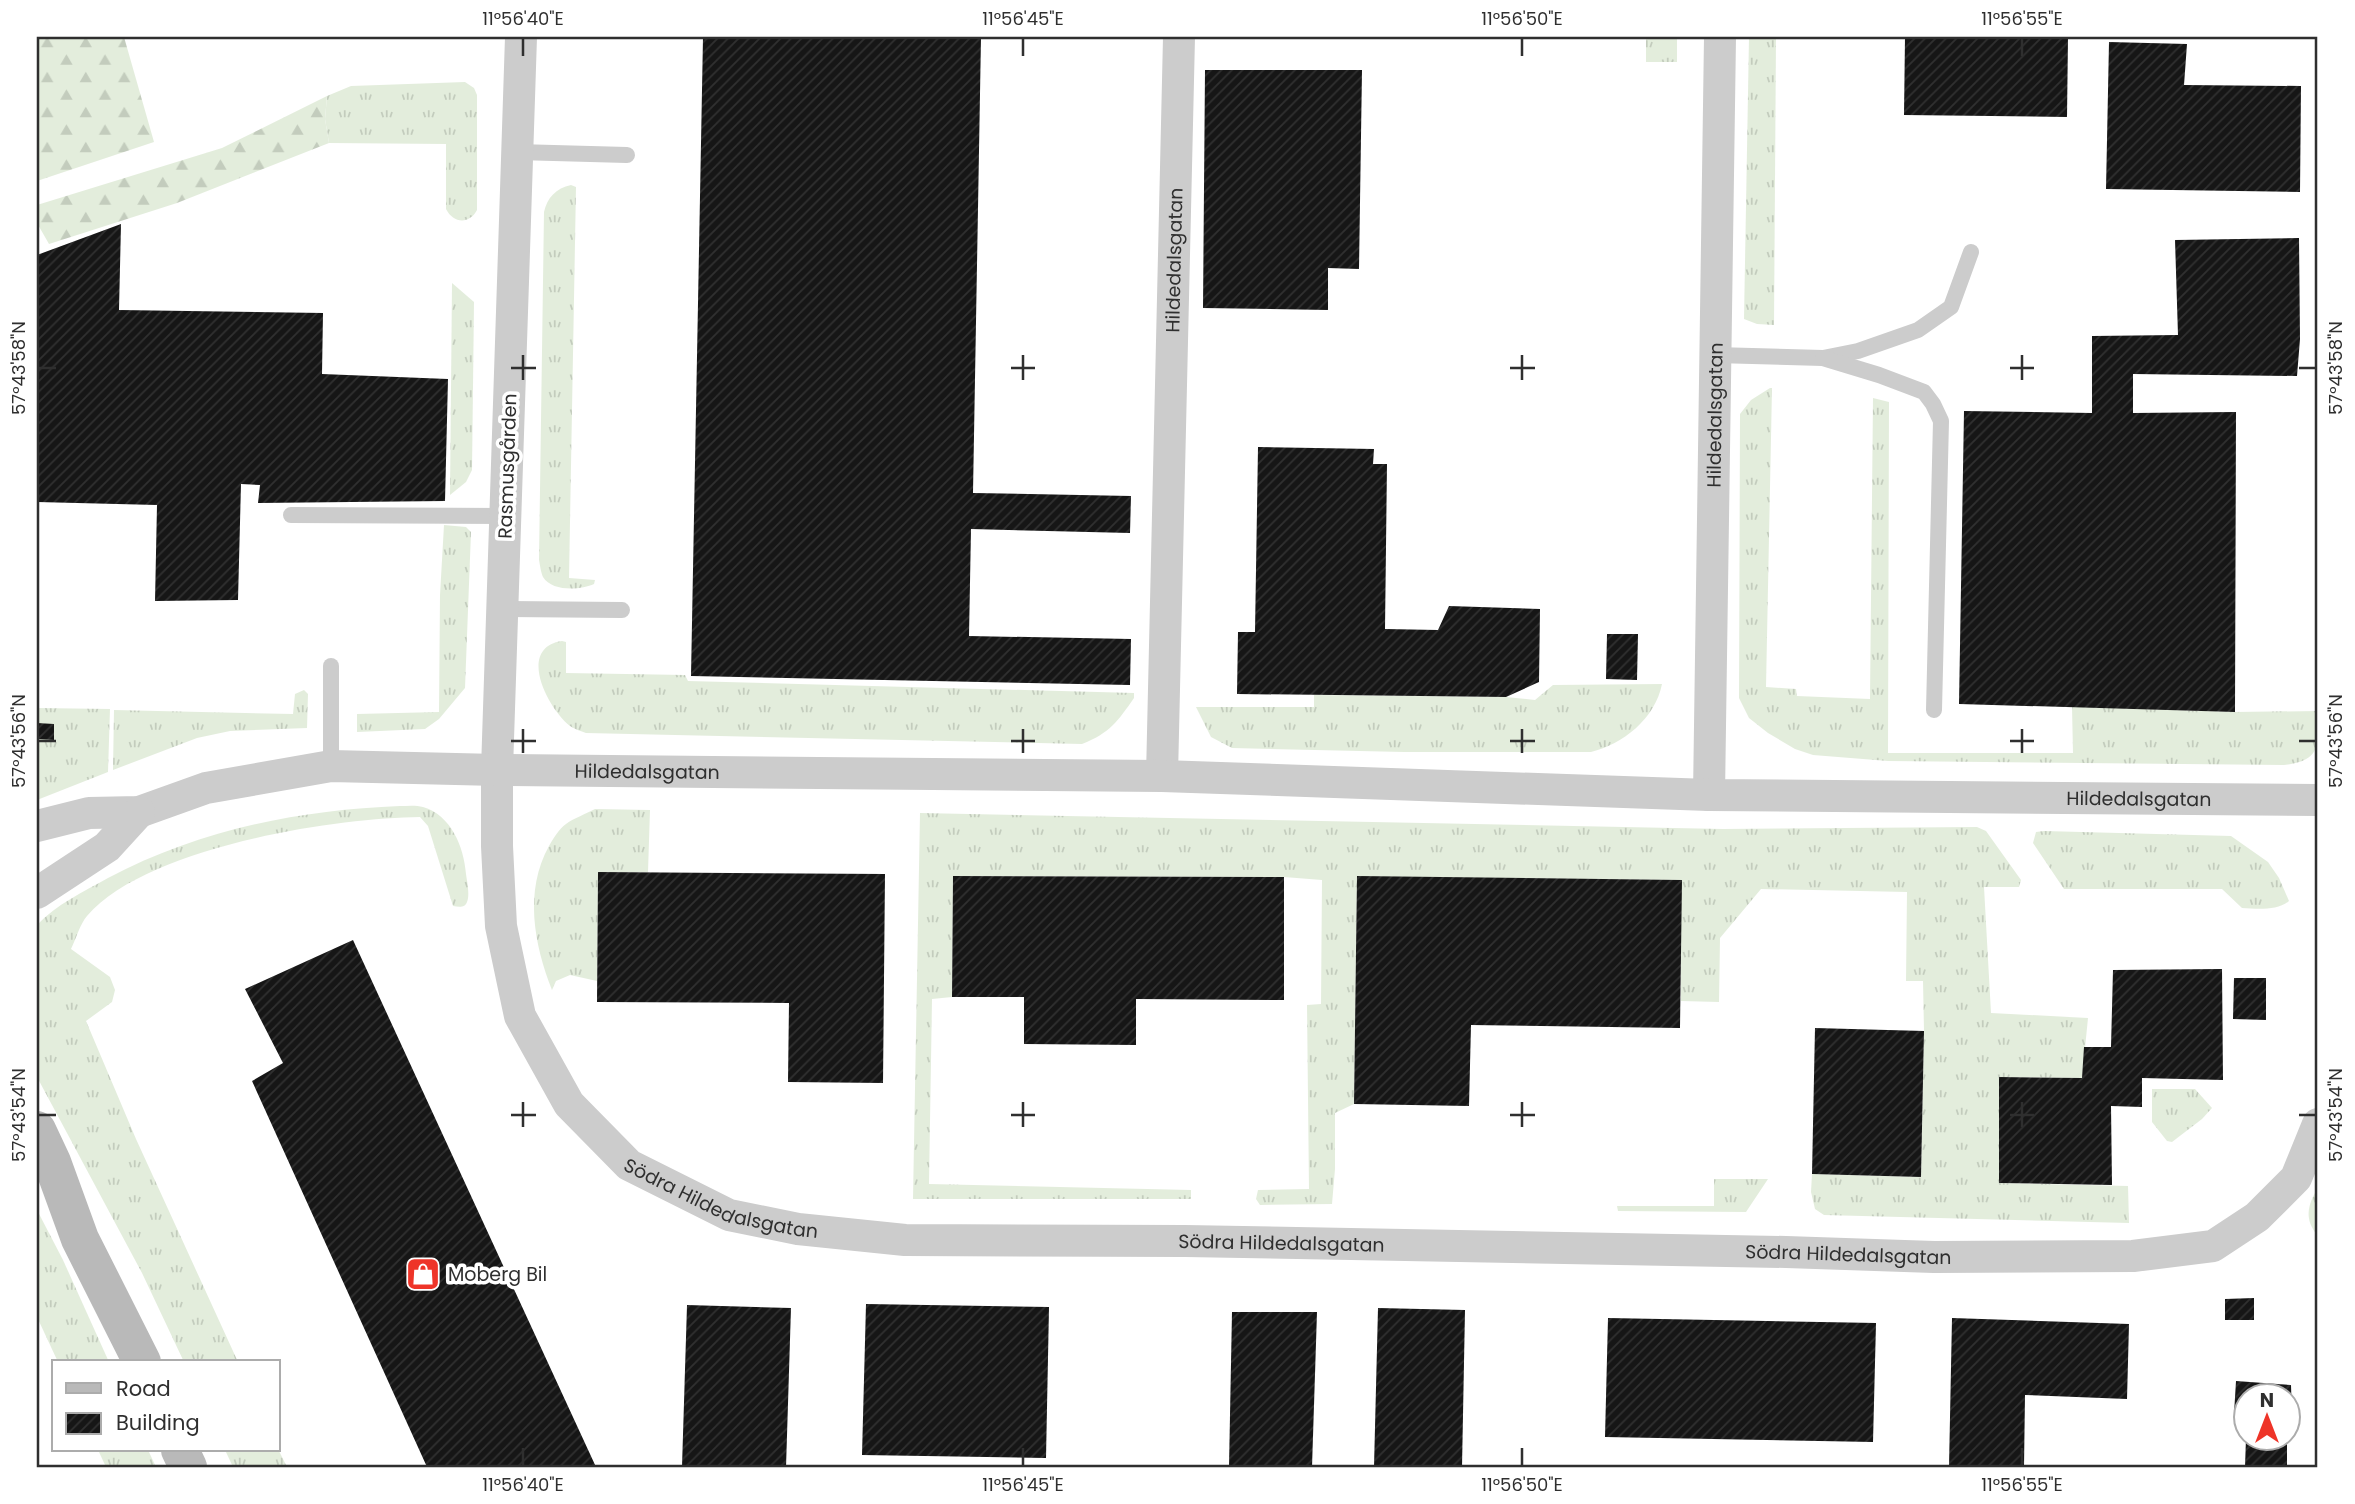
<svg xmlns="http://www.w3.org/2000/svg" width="2355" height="1504" font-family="Poppins,sans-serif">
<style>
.grass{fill:url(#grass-tufts)}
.forest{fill:url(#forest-firs)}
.building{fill:url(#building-hatch)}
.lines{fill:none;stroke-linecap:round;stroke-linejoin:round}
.service{stroke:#ccc;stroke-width:16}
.minor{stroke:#ccc;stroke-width:32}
.secondary{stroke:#b9b9b9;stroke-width:38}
.ticks{fill:none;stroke:#2f2f2f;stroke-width:2.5}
.labels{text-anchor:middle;stroke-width:7;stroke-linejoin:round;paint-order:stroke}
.street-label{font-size:19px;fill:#2f2f2f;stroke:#fff}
.poi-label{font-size:19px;fill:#2f2f2f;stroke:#fff;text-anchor:start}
.neatline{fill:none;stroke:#2f2f2f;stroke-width:2.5}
.ticks-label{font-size:18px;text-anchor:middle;fill:#2f2f2f}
</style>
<defs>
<pattern id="grass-tufts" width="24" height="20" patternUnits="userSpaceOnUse" patternTransform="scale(1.75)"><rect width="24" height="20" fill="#e3eddc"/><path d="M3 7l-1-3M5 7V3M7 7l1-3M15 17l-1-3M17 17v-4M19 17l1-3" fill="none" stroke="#c3ccbd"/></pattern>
<pattern id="forest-firs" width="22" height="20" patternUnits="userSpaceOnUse" patternTransform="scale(1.75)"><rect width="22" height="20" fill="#e3eddc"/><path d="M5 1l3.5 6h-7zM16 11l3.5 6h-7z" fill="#c3ccbd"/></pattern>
<pattern id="building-hatch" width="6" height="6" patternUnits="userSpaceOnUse" patternTransform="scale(1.75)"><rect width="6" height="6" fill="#161616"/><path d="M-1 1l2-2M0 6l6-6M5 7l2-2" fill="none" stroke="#303030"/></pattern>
</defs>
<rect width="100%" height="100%" fill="#fff"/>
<g class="grass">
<rect x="1646" y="37" width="31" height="25"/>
<path d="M1749,37H1776L1774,325L1757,324L1744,319Z"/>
<path d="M465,82L474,88L477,95V210C469,225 453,223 446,209V144L329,143L325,119L327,96L351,86Z"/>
<path d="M571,185L576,187L569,578L595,580L594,584C581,590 552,592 543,577C541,573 540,565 539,560L544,212C547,198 556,188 571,185Z"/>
<path d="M452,283L474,302L472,470L466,482L450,495Z"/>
<path d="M1770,388H1772L1766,687L1796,689L1797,696L1870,699L1873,398L1889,402L1888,753H2073L2072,707H2086L2235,712L2318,711C2318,743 2323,761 2284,765L1888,761L1813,755L1795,749L1768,733L1749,718L1739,698L1740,414L1751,400Z"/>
<path d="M444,525L466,527L471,532L465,688L439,719L425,729L357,732V714L439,712L440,595Z"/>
<path d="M562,641L566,642V673L685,675L688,681L1134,693V698C1118,721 1110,733 1082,744L586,733C581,731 574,729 570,726C548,709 516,648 562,641Z"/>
<path d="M1662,684C1655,719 1623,744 1591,752H1404L1232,748L1211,737L1196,707H1314V695L1506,697L1535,700L1553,685Z"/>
<path d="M304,690L308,694L307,728L230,731L197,738L113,770L114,710L293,714L295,694Z"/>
<path d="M37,708L110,709L108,772L37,800Z"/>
<path d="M400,806C407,806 416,805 423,807C451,815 464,847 466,874C467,881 470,895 467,902C465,908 459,907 453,906L428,826L420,817C333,818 146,847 87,916C80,924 76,939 71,949L110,977L115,990L112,1002L86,1021L136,1139L238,1362H184L142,1273L37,1077V925C57,904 83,892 108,878C199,830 298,810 400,806Z"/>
<path d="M595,809L650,810L648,872H598L597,981L570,975L556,981L552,990C534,944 524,891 549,846C553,839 559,829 566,824C574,818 586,814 595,809Z"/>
<path d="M920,813L1723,829L1977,827L1986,831L2021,880L2019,887H1984L1991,1013L2088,1018L2082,1078L1999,1077V1183L2128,1186L2129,1223L1824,1215L1815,1209L1811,1192L1812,1174L1921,1177L1924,1031L1923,981H1906L1907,892L1761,889L1720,938L1719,1002L1681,1001V880L1357,877L1354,1104L1335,1113V1169L1332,1204L1260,1205L1256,1199L1258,1190L1309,1189L1307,1005L1321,1004L1322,880L1284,877L953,876L952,997L932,999L929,1184L1191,1190V1199H913Z"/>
<path d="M2044,831L2231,836L2268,862L2279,878L2289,901C2277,911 2257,909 2242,908L2222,889H2064L2033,843L2036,832Z"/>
<path d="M2152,1089H2195L2212,1108L2202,1119L2172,1142L2167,1141L2152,1122Z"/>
<path d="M1714,1179H1768L1746,1212L1618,1211L1617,1206H1714Z"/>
<path d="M2318,1188V1236C2304,1220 2307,1205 2318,1188Z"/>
<path d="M37,1210L63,1260L109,1362H58L37,1317Z"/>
<path d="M278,1449L287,1467H233L225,1450Z"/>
<path d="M98,1450H148L156,1467H106Z"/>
</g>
<g class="forest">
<path d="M37,37H124L154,142L37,181Z"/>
<path d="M327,96L325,119L329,143L177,203L49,244L37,223V205L222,148Z"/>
</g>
<g class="building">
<path d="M703,37H981L973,493L1131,496L1130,533L971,529L969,636L1131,639L1130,685L691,676Z"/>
<path d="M1905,37H2068L2067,117L1904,115Z"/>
<path d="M2109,42L2187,44L2184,85L2301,86L2300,192L2106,189Z"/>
<path d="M1205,70H1362L1359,269L1328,268V310L1203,308Z"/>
<path d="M121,224L119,310L323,313L322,374L448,379L445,501L258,503L260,485L241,484L238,600L155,601L157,505L37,502V255Z"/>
<path d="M2299,238L2300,339L2297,376L2133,374V413L2236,412L2235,712L1959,704L1964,411L2092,413V336L2178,335L2175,240Z"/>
<path d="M1258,447L1374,449L1373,464H1387L1385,629L1438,630L1449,606L1540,609L1539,682L1506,697L1237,694L1238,632H1255Z"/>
<path d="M1607,634H1638L1637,680L1606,679Z"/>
<path d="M37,723L54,724V740L37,739Z"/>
<path d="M598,872L885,874L883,1083L788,1082L789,1003L597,1002Z"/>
<path d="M953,876L1284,877V1000L1136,999V1045L1024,1044V997H952Z"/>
<path d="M1357,876L1682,880L1680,1028L1471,1025L1469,1106L1354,1104Z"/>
<path d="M353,940L596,1467H427L252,1081L283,1063L245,989Z"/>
<path d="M2222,969L2223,1080L2142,1078V1107L2111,1106L2112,1185L1999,1183V1077L2082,1078L2084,1047H2111L2113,970Z"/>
<path d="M2234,978H2266V1020L2233,1019Z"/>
<path d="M1815,1028L1924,1031L1921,1177L1812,1174Z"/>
<path d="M2254,1298V1320H2225V1299Z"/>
<path d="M866,1304L1049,1307L1046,1458L862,1455Z"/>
<path d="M687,1305L791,1308L786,1467H682Z"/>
<path d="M1378,1308L1465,1310L1462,1467H1374Z"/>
<path d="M1232,1312H1317L1312,1467H1229Z"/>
<path d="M1608,1318L1876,1323L1873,1442L1605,1437Z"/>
<path d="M1952,1318L2129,1324L2127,1399L2025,1395L2024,1467H1949Z"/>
<path d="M2236,1381L2291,1385L2292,1416L2288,1415V1396H2246V1415L2234,1414Z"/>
<path d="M2246,1438H2287V1467H2245Z"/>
</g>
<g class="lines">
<g class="service">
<path d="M517,152L627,155"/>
<path d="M1715,355L1823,358L1858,351L1918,330L1951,307L1971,252"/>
<path d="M1823,358L1879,375L1924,392L1933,404L1941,421L1934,710"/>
<path d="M291,515L506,516"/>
<path d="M503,609L622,610"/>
<path d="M331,666V766"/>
</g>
<g class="minor">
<path id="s1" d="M521,37L497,770V846L501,926L520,1016L569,1104L629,1165L729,1215L798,1229L905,1240L1185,1241L1786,1252L1934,1257L2133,1256L2213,1246L2257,1217L2296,1178L2318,1124"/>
<path id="s2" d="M1162,776L1179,37"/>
<path id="s3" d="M1709,795L1720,37"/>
<path id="s4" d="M37,826L89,813L139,812L206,788L331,766L497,770L1162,776L1709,795L2318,800"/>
<path d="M37,893L107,847L139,812"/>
</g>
<g class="secondary">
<path d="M37,1130L52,1162L80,1239L142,1362"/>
<path d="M180,1450L188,1467"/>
</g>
</g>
<path class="ticks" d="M523,38V56M1023,38V56M1522,38V56M2022,38V56M523,355V380M1023,355V380M1522,355V380M2022,355V380M38,368H56M511,368H536M1011,368H1035M1510,368H1535M2010,368H2034M2299,368H2316M523,729V753M1023,729V753M1522,729V753M2022,729V753M38,741H56M511,741H536M1011,741H1035M1510,741H1535M2010,741H2034M2299,741H2316M523,1102V1127M1023,1102V1127M1522,1102V1127M2022,1102V1127M38,1115H56M511,1115H536M1011,1115H1035M1510,1115H1535M2010,1115H2034M2299,1115H2316M523,1448V1466M1023,1448V1466M1522,1448V1466M2022,1448V1466"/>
<defs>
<g id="shop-square" transform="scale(1.75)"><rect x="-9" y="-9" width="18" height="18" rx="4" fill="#ee3428" stroke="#fff"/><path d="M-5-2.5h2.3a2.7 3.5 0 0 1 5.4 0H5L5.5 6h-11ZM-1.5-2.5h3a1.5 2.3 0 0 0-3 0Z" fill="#fff"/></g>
</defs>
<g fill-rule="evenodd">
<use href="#shop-square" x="423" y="1274"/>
</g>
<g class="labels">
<g class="street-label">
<text dy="7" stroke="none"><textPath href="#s2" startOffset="516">Hildedalsgatan</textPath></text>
<text dy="7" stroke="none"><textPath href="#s3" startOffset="380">Hildedalsgatan</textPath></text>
<text transform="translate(507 466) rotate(-88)" y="7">Rasmusgården</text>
<text dy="7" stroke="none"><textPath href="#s4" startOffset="618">Hildedalsgatan</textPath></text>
<text dy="7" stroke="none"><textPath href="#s4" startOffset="2110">Hildedalsgatan</textPath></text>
<text dy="7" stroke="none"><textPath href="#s1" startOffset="1267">Södra Hildedalsgatan</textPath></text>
<text dy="7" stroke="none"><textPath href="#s1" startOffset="1834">Södra Hildedalsgatan</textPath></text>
<text dy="7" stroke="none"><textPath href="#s1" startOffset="2401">Södra Hildedalsgatan</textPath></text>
</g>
<g class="poi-label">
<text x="448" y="1281">Moberg Bil</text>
</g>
</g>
<rect width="2355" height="1504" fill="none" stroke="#ffffff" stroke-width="77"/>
<rect x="52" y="1360" width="228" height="91" fill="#ffffff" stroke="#acacac" stroke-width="2"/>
<rect x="66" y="1383" width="35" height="10" fill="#b9b9b9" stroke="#acacac" stroke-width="2"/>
<text x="116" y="1396" font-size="21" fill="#2f2f2f">Road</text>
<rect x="66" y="1413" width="35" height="21" fill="url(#building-hatch)" stroke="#acacac" stroke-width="2"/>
<text x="116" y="1430" font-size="21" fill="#2f2f2f">Building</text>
<g transform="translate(2267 1417)"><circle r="33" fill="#ffffff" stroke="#acacac" stroke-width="2"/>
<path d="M0-5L12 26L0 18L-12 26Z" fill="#ee3428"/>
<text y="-10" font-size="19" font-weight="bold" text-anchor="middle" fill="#2f2f2f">N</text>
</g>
<rect x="38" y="38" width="2278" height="1428" class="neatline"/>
<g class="ticks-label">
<text x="523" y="25">11°56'40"E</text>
<text x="1023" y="25">11°56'45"E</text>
<text x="1522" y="25">11°56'50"E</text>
<text x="2022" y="25">11°56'55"E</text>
<text transform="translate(19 368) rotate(-90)" y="6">57°43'58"N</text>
<text transform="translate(2336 368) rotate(-90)" y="6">57°43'58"N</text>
<text transform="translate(19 741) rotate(-90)" y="6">57°43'56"N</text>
<text transform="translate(2336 741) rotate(-90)" y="6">57°43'56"N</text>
<text transform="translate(19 1115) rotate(-90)" y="6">57°43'54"N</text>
<text transform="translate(2336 1115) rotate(-90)" y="6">57°43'54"N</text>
<text x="523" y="1491">11°56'40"E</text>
<text x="1023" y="1491">11°56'45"E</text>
<text x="1522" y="1491">11°56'50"E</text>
<text x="2022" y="1491">11°56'55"E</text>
</g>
</svg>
